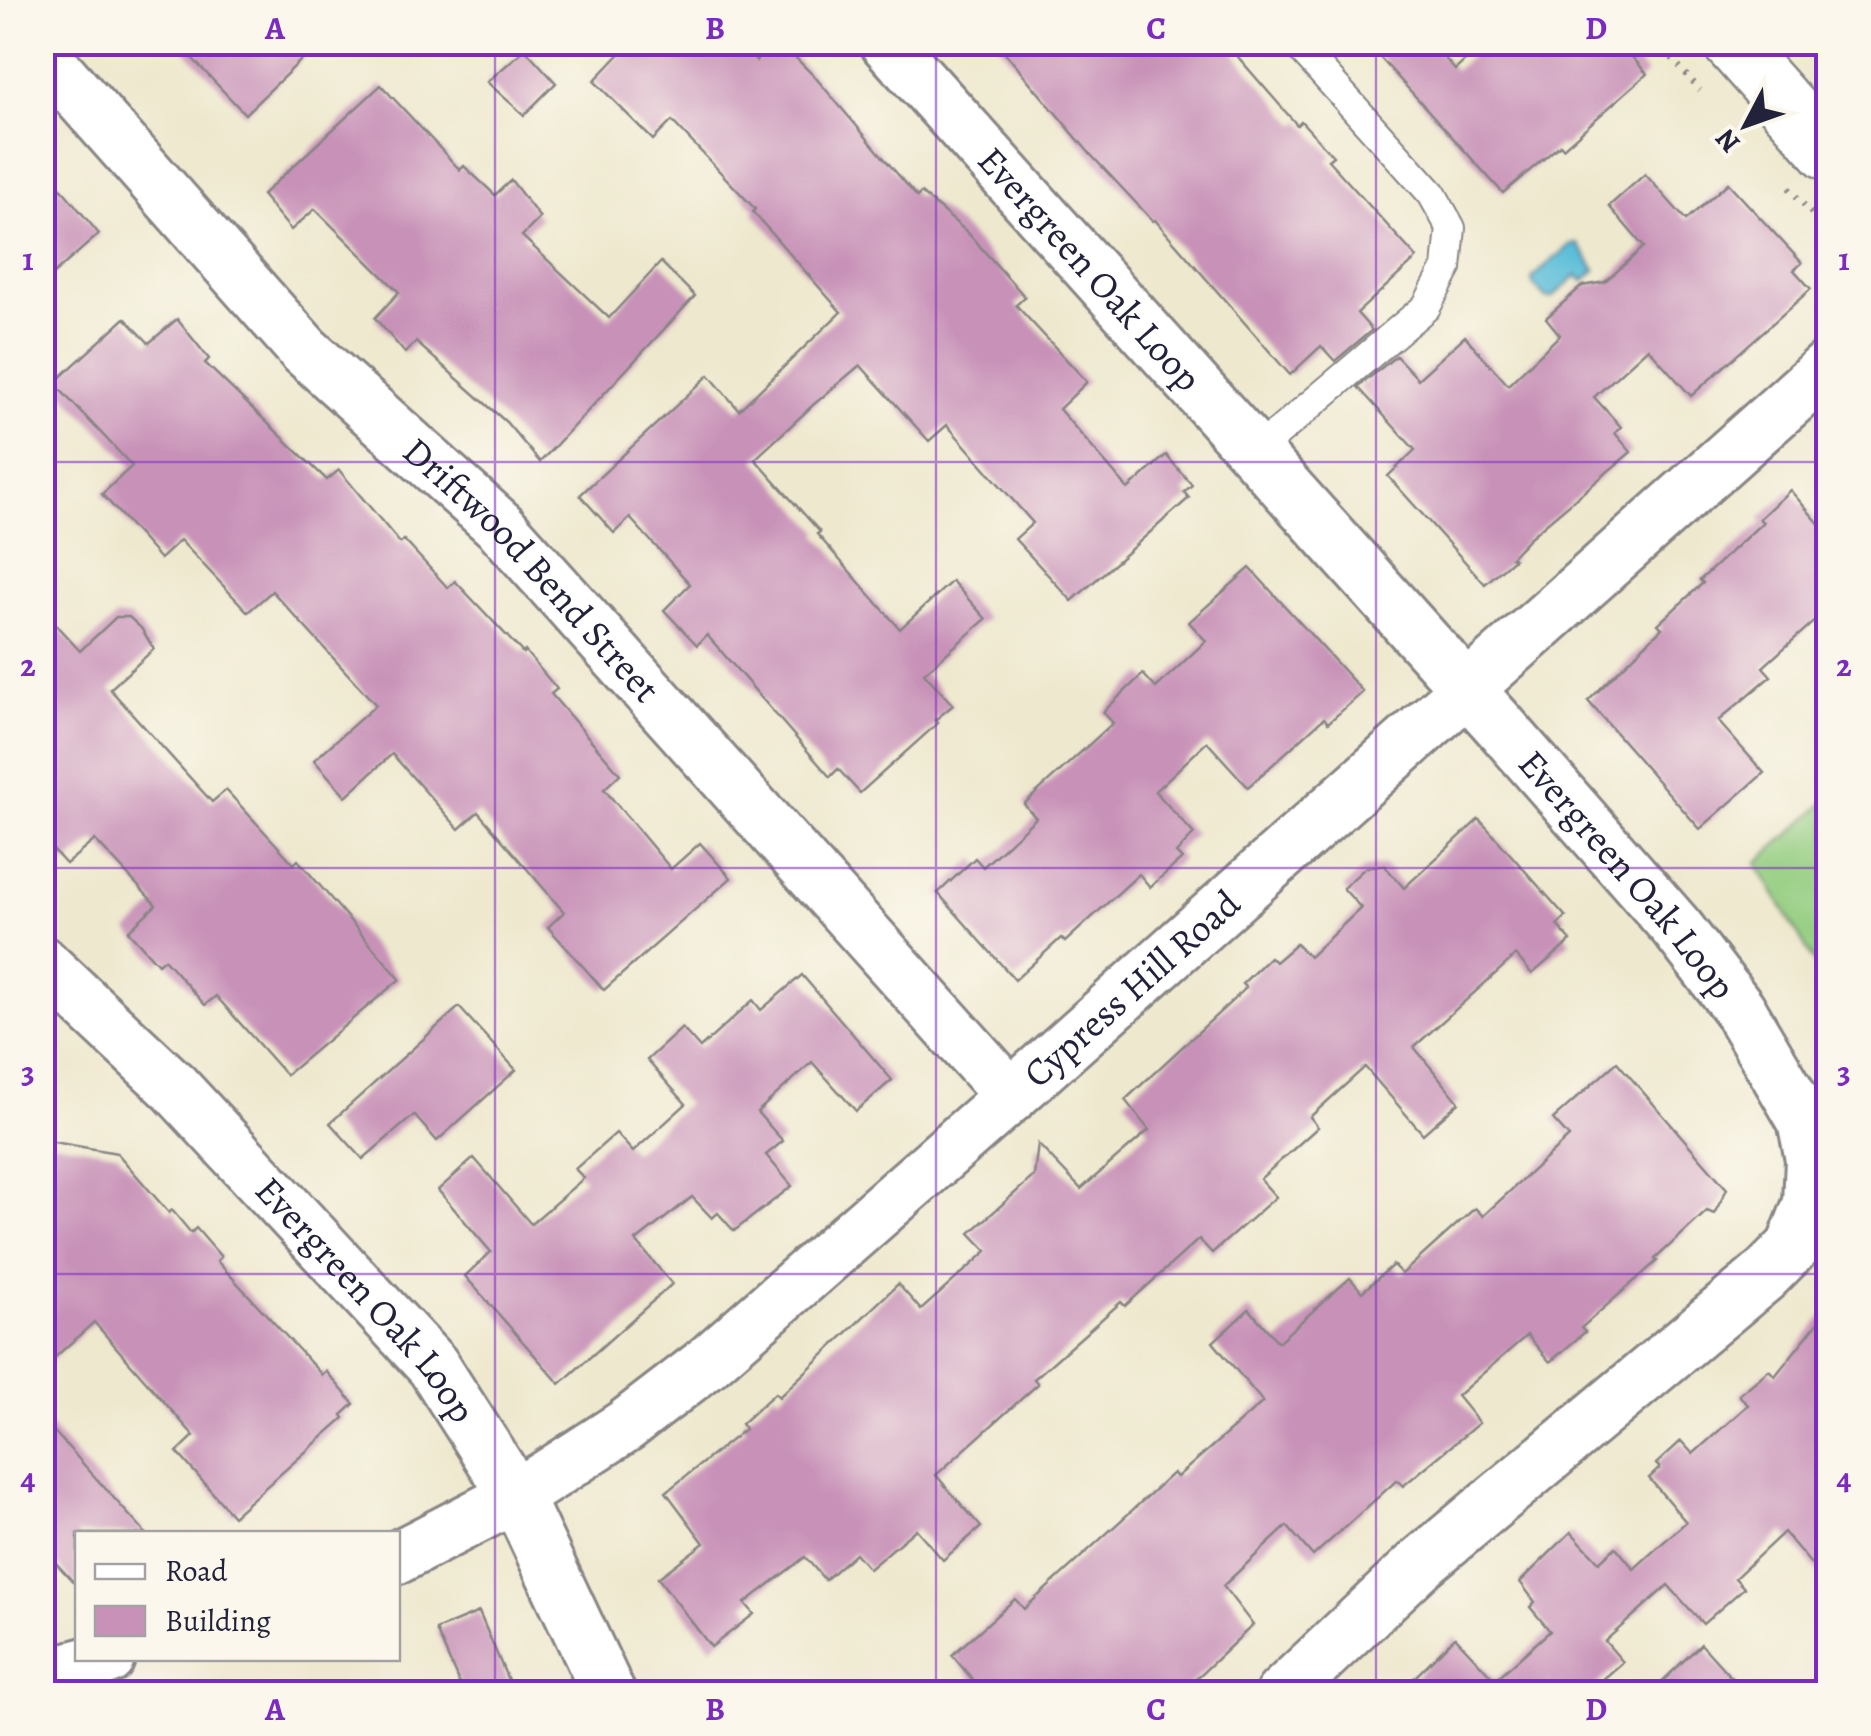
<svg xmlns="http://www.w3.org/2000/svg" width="1871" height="1736" font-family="Alegreya,serif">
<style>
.green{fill:#95ce82;stroke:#5c785e;stroke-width:2.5}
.water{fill:#5bbed9;stroke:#3e708a;stroke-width:2.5}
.building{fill:#c892b8}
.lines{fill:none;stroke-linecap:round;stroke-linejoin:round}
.lane-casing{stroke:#888584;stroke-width:32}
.street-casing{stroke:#888584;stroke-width:58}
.secondary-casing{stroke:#888584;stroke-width:60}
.path{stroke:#888584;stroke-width:6;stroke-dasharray:2.5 8;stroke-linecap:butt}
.lane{stroke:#fff;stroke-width:28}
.street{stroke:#fff;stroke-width:52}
.secondary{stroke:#fff;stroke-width:55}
.grid{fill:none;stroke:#7b2cbf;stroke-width:2.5;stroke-opacity:0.55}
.labels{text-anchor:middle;stroke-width:10;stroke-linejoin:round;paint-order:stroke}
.street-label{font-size:38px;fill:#22223b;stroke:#fbf7ec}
.neatline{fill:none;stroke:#7b2cbf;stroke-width:4}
.grid-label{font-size:32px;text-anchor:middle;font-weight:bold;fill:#7b2cbf}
</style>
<rect width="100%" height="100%" fill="#fbf7ec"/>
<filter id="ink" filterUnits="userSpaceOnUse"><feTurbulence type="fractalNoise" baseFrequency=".01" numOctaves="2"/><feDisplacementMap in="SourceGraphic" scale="20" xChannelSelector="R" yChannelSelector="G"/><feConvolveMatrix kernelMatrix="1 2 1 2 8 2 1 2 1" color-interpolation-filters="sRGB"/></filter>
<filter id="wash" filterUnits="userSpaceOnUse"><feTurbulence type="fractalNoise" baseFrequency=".0048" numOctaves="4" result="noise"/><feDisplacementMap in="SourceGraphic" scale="40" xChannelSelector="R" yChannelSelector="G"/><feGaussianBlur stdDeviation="2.25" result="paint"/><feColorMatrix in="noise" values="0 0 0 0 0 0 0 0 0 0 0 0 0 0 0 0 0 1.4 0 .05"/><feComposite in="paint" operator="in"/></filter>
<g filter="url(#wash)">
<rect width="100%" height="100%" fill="#eee8ce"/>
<path class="green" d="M1828,800V986L1757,863Z"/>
<path class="water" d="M1571,244H1578L1596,270L1583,281L1577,275L1552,298H1546L1532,283L1533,277Z"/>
<g id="blocks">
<g class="building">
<path d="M177,42H320L245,114Z"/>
<path d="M631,42H740L756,61L775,42H780L815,77L917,197L921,193L967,232L1025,297L1016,305L1087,382L1059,409L1128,489L1166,455L1192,485L1184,492L1189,498L1072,601L1015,539L1033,523L947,425L929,441L860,365L813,405L755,459L820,532L817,534L900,629L952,581L986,619L924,673L953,705L935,720L938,723L860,793L838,769L830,777L707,635L697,645L664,610L690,584L630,518L614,533L580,495L709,375L739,410L841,312L753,212L755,209L672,121L653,140L594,81Z"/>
<path d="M996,42H1225L1297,125L1301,121L1333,156L1328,160L1417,258L1357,313L1372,330L1335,361L1321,346L1290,375L1155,220L1153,221L1091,155Z"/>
<path d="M1366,42H1431L1455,70L1486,42H1619L1647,74L1563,148L1560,145L1503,193Z"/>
<path d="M525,49L556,83L524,115L487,82Z"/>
<path d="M381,85L460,170L464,166L495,195L511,180L540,218L522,236L609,318L661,262L695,296L540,462L506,422L416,342L405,353L375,318L399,292L315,209L291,230L262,195Z"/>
<path d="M42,165L99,234L42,284Z"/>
<path d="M1645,174L1686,220L1728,183L1802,263L1794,270L1811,289L1691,396L1648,348L1594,397L1621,427L1615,433L1631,452L1529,538L1511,557L1514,559L1485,584L1388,476L1415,450L1358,387L1396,356L1418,379L1465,336L1508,385L1560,335L1546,318L1582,286L1605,282L1644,247L1609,206Z"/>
<path d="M125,318L149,343L177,319L209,359L205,363L327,480L339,470L400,543L404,540L448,588L455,581L523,653L525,651L557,689L551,694L620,774L604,789L671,869L700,843L731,878L604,990L548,927L564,912L478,812L459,829L392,754L346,796L314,760L376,705L272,591L248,612L180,540L160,559L102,494L132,466L54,383Z"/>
<path d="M1790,490L1828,534V609L1763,667L1771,676L1718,721L1764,773L1700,829L1588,701L1662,628L1658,624L1703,583L1700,580L1763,522L1759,519Z"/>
<path d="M1250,568L1363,692L1328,723L1324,718L1248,787L1207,742L1155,791L1194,834L1176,853L1182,859L1150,887L1139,874L1065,942L1061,938L1015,980L938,893L975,858L983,867L1036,818L1024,804L1113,723L1103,712L1143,674L1156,688L1206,641L1189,622Z"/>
<path d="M42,610L80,651L116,617H129L141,628L154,649L110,689L212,802L226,790L294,864L298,860L400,979L286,1075L216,996L205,1005L164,959L158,964L128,931L156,905L95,840L66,864L42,838Z"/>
<path d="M1479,819L1566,917L1557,925L1571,941L1532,974L1516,955L1414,1047L1459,1102L1423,1134L1365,1067L1310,1117L1318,1127L1260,1179L1276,1197L1212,1253L1199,1239L1125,1306L1121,1302L1034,1379L1038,1384L936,1475L981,1527L943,1560L916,1529L869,1569L855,1553L825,1580L805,1557L745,1603L754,1614L711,1647L658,1578L704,1543L666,1492L745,1429L741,1424L775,1393L779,1397L898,1284L921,1310L987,1251L970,1233L1034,1176L1038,1144L1081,1189L1149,1130L1125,1100L1246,988L1242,984L1270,957L1275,962L1296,944L1309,957L1361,908L1343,888L1365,868L1384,865L1404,888Z"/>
<path d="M802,975L892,1080L856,1111L812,1062L757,1112L783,1141L766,1155L792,1186L734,1231L718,1213L712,1218L692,1197L636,1241L672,1284L560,1384L465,1276L491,1252L438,1190L474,1158L531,1224L584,1178L575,1169L616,1133L633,1152L686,1104L647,1060L682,1028L700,1048L753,1000L761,1010Z"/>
<path d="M459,1007L516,1070L437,1141L414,1115L363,1159L330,1123Z"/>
<path d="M1617,1062L1727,1189L1714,1214L1707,1211L1655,1259L1657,1261L1581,1328L1585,1332L1550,1362L1527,1335L1457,1396L1479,1423L1403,1486L1397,1480L1313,1556L1287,1526L1223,1586L1253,1625L1180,1694H985L952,1655L1015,1599L1024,1609L1173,1473L1177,1477L1263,1402L1213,1342L1249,1309L1278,1342L1350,1278L1362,1292L1393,1265L1402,1274L1475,1208L1483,1216L1569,1137L1553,1119Z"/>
<path d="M42,1140L117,1153L169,1213L172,1210L191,1233L196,1228L221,1257L217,1261L322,1375L326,1371L354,1404L342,1415L344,1418L233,1516L177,1452L194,1436L94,1322L42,1369Z"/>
<path d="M1828,1310V1584L1784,1532L1735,1578L1744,1588L1703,1624L1668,1585L1605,1641L1623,1662L1586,1694H1398L1455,1637L1495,1680L1550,1631L1530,1607L1535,1602L1520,1582L1571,1532L1599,1562L1616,1547L1634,1569L1686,1522L1649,1478L1660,1468L1656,1464L1681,1441L1693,1454L1748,1405L1739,1395L1769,1370L1775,1376Z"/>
<path d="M42,1418L146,1534H78V1587L42,1548Z"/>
<path d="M479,1612L514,1694H464L436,1630Z"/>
<path d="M1701,1644L1746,1694H1649Z"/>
</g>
</g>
</g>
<g filter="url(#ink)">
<use href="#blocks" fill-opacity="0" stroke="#888584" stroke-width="2.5"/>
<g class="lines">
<g class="lane-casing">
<path id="lane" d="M1255,452L1426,307L1447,268L1451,228L1432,194L1295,42"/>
</g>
<g class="street-casing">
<g id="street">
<path id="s1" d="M886,42L1495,720L1677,928L1739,1009L1804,1120L1812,1159L1810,1203L1793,1247L1763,1277L1421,1563L1282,1694"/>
<path id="s2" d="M42,54L304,350L501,527L1011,1096"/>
<path id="s3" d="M42,963L174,1087L433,1366L516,1496L609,1694"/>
<path id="s4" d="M398,1557L516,1496L551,1474L625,1426L703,1366L1011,1096L1828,367"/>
<path d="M42,1676L108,1658"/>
</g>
</g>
<g class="secondary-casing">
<path id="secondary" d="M1730,42L1828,152"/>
</g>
<g class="path">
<path d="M1658,42L1700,90"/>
<path d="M1789,188L1828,232"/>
</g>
<use href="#lane" class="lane"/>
<use href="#street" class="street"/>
<use href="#secondary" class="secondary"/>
</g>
</g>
<path class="grid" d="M495,42V1694M936,42V1694M1376,42V1694M42,462H1828M42,868H1828M42,1274H1828"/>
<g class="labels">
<g class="street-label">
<text dy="13" stroke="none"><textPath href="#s1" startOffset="305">Evergreen Oak Loop</textPath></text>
<text dy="13" stroke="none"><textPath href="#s2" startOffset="712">Driftwood Bend Street</textPath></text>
<text dy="13" stroke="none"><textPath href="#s1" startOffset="1115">Evergreen Oak Loop</textPath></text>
<text dy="13" stroke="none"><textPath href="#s4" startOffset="932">Cypress Hill Road</textPath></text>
<text dy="13" stroke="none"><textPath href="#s3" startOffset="468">Evergreen Oak Loop</textPath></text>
</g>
</g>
<rect width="1871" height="1736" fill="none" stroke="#fbf7ec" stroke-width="110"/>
<rect x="75" y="1531" width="325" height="130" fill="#fbf7ec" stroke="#a4a2a5" stroke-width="2.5"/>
<rect x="95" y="1564" width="50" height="15" fill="#ffffff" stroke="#a4a2a5" stroke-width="2.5"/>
<text x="165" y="1581" font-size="30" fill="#22223b">Road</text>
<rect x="95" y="1606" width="50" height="30" fill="#c892b8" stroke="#a4a2a5" stroke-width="2.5"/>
<text x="165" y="1631" font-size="30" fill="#22223b">Building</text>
<g transform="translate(1746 125) rotate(229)" stroke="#fbf7ec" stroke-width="8" paint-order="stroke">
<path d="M0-8L18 38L0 25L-18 38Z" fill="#22223b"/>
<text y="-15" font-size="28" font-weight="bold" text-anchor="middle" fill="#22223b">N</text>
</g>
<rect x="55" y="55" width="1761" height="1626" class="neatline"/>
<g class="grid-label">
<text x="275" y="39">A</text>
<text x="715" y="39">B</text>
<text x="1156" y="39">C</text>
<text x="1596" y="39">D</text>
<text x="28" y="270">1</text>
<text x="1844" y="270">1</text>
<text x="28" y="676">2</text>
<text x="1844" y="676">2</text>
<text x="28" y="1083">3</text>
<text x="1844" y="1083">3</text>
<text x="28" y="1489">4</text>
<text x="1844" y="1489">4</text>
<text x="275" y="1720">A</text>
<text x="715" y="1720">B</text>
<text x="1156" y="1720">C</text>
<text x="1596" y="1720">D</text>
</g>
</svg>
